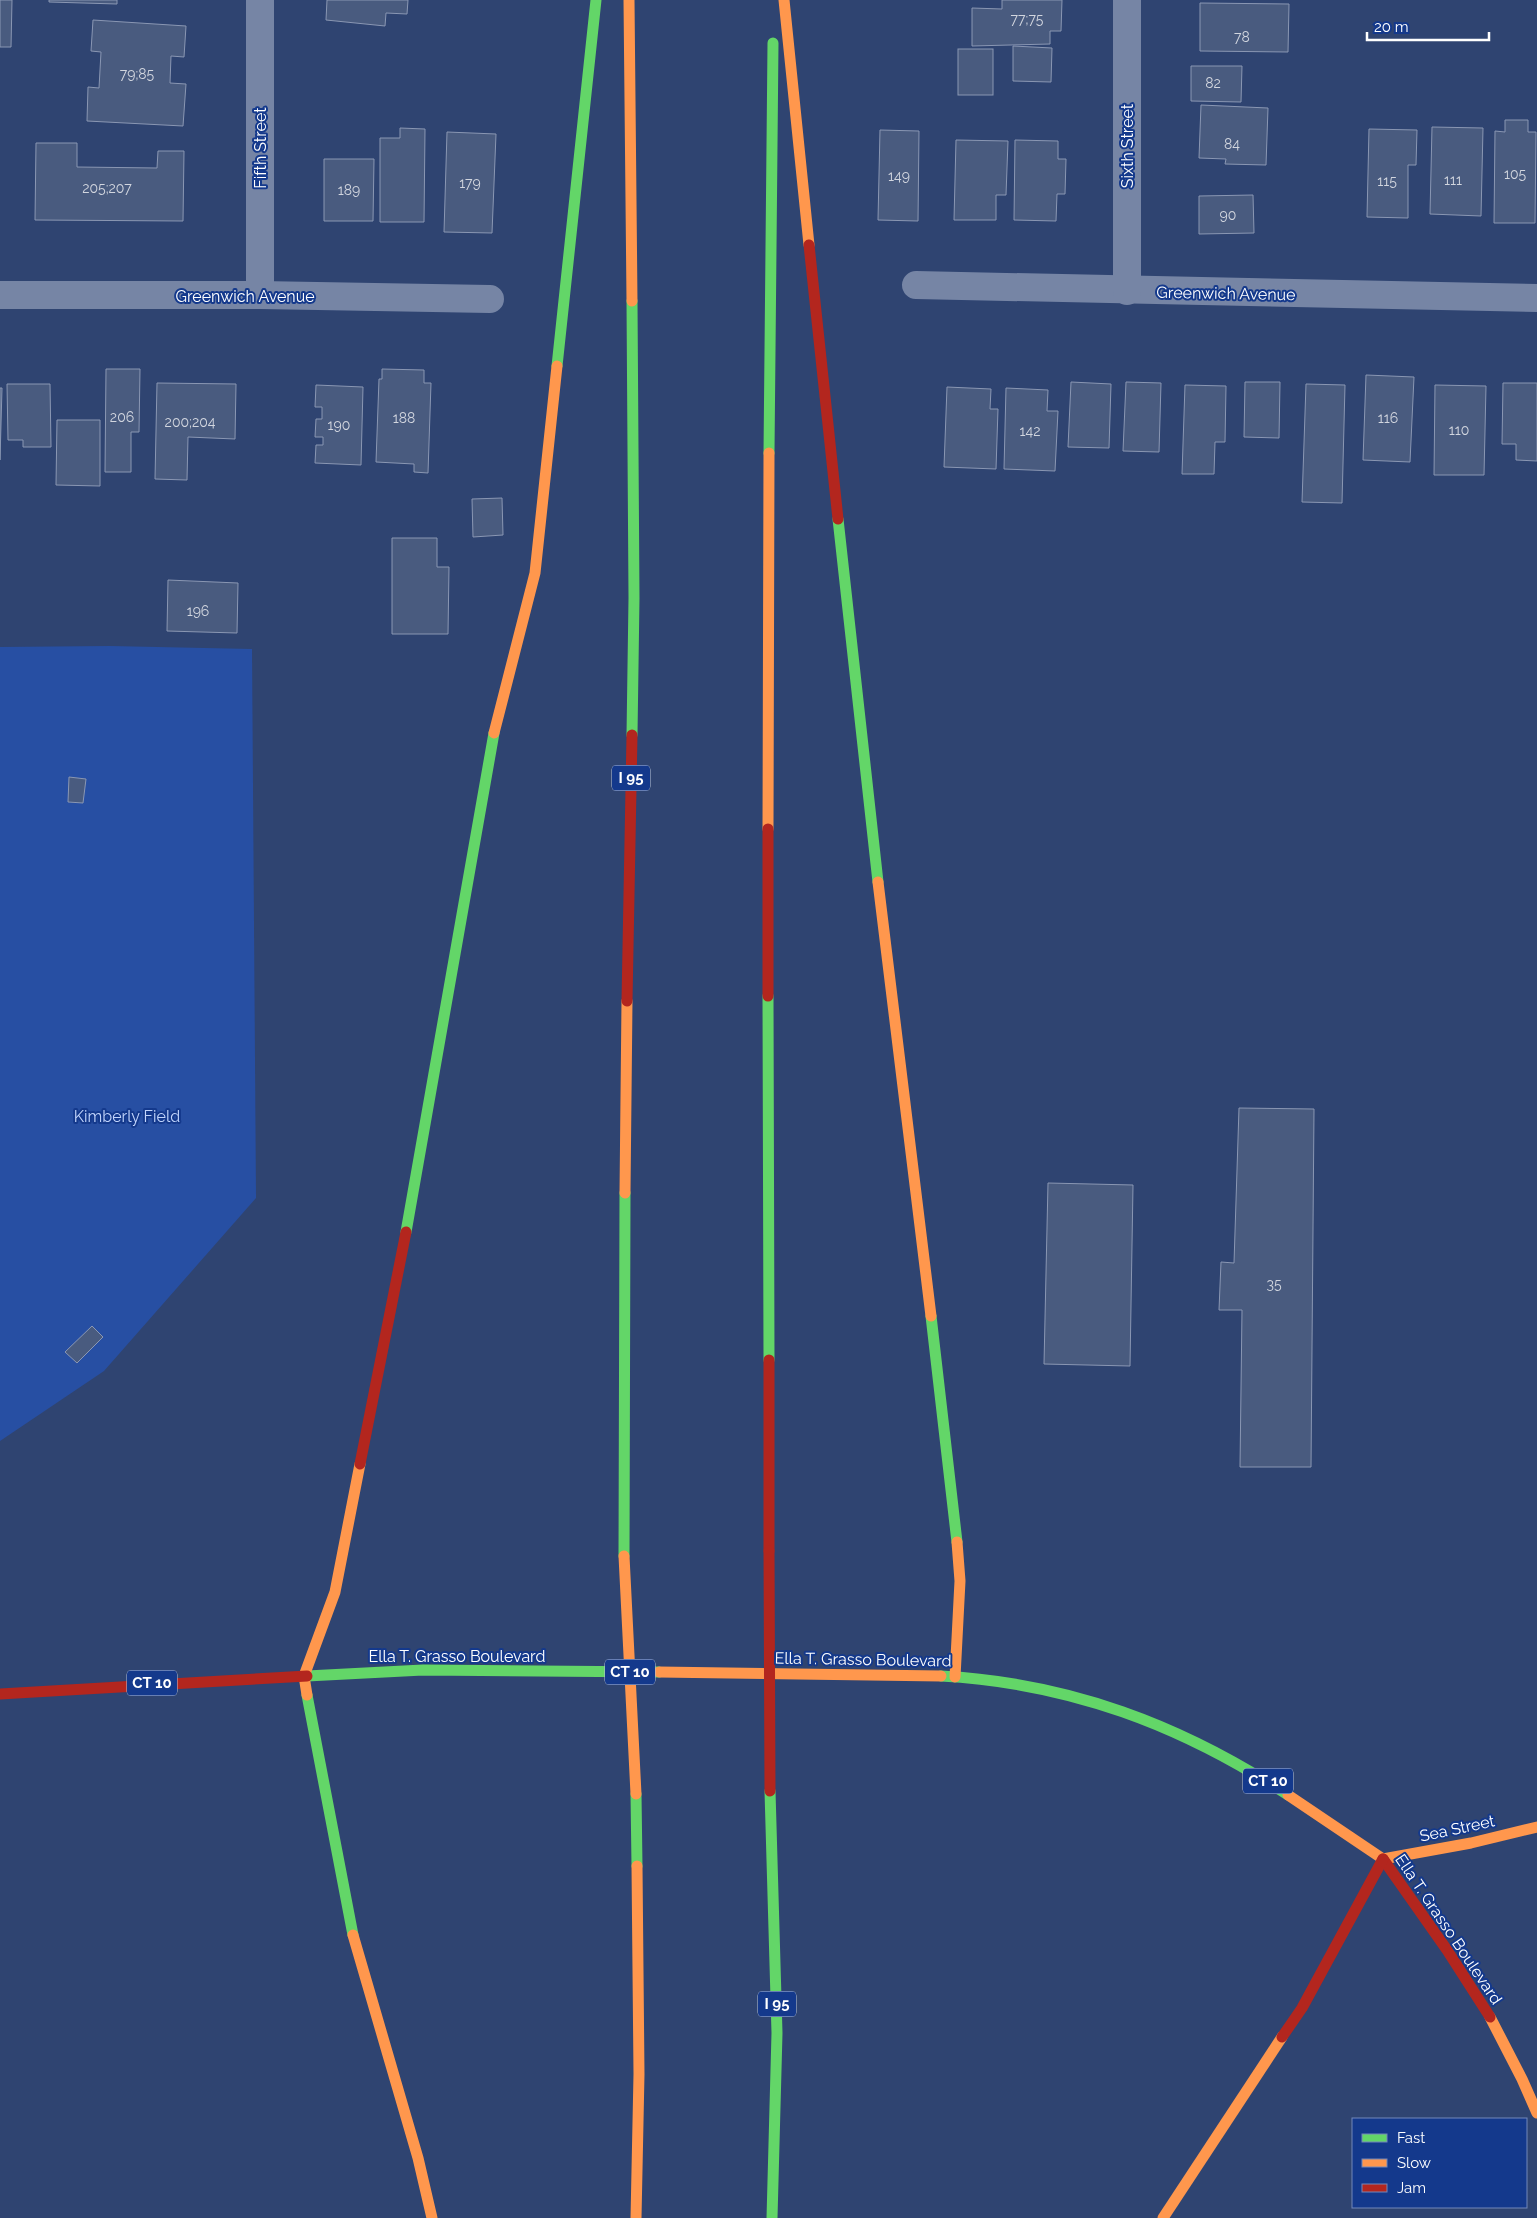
<svg xmlns="http://www.w3.org/2000/svg" width="1537" height="2218" font-family="Raleway,sans-serif">
<style>
.green{fill:#274fa3}
.building{fill:#495b7f;stroke:#8a97b3}
.lines{fill:none;stroke-linecap:round;stroke-linejoin:round}
.street{stroke:#7685a5;stroke-width:28}
.fast{stroke:#63d668;stroke-width:11}
.slow{stroke:#ff974d;stroke-width:11}
.jam{stroke:#b3261e;stroke-width:11}
.slow-bridge{stroke:#ff974d;stroke-width:11}
.jam-bridge{stroke:#b3261e;stroke-width:11}
.labels{text-anchor:middle;stroke-width:4;stroke-linejoin:round;paint-order:stroke}
.number-label{font-size:14px;fill:#d2d6df}
.shield{fill:#14398c;stroke:#b8c4dc;stroke-width:1}
.shield-label{font-size:15px;font-weight:bold;fill:#fff}
.street-label{font-size:16px;fill:#fff;stroke:#14398c}
.park-label{font-size:16px;fill:#c2d5fc;stroke:#14398c}
</style>
<rect width="100%" height="100%" fill="#2f4471"/>
<path class="green" d="M110,646L252,649L256,1198L104,1371L0,1441V647Z"/>
<g class="building">
<path d="M0,0H12L11,47H0Z"/>
<path d="M49,0H117V4L49,2Z"/>
<path d="M327,0H408L407,14L386,13L385,26L326,20Z"/>
<path d="M1002,0H1062L1061,31H1050V44L972,46V8L1002,9Z"/>
<path d="M1200,3L1289,4L1288,52L1200,51Z"/>
<path d="M93,20L186,26L184,57L171,56L170,83L186,84L183,126L87,121L88,87L99,88L101,52L91,51Z"/>
<path d="M1013,46L1052,48L1051,82L1013,81Z"/>
<rect x="958" y="49" width="35" height="46"/>
<path d="M1191,66H1242L1241,102L1191,101Z"/>
<path d="M1201,105L1268,108L1266,165L1225,164L1226,159L1199,158Z"/>
<path d="M1505,120H1528V132H1536L1535,223H1494L1495,131L1505,132Z"/>
<path d="M1432,127L1483,128L1481,216L1430,214Z"/>
<path d="M400,128L425,129L424,222H380V138H400Z"/>
<path d="M1369,129L1417,130L1416,165H1408V218L1367,217Z"/>
<path d="M880,130L919,131L918,221L878,220Z"/>
<path d="M447,132L496,134L492,233L444,232Z"/>
<path d="M956,140L1008,141L1006,195H996V220H954Z"/>
<path d="M1015,140L1058,141V159H1066L1065,194H1057L1056,221L1014,220Z"/>
<path d="M36,143H77V167L157,168L158,151H184L183,221L35,220Z"/>
<path d="M324,159H374L373,221H324Z"/>
<path d="M1253,195L1254,233L1199,234V196Z"/>
<path d="M106,369H140L139,432H131V472H105Z"/>
<path d="M382,369L424,370V383H431L428,473L414,472V464L376,462L379,379H382Z"/>
<path d="M1366,375L1414,377L1410,462L1363,460Z"/>
<path d="M1071,382L1111,384L1109,448L1068,447Z"/>
<path d="M1126,382L1161,383L1159,452L1123,451Z"/>
<path d="M1245,382H1280L1279,438L1244,437Z"/>
<path d="M157,383L236,384L235,439L188,437L187,480L155,479Z"/>
<path d="M1503,383H1537V461L1516,460V444H1502Z"/>
<path d="M7,384H50L51,447H23V440H8Z"/>
<path d="M1306,384L1345,385L1342,503L1302,502Z"/>
<path d="M316,385L363,387L361,465L315,463L316,445H323V437H315L316,419H322V407H315Z"/>
<path d="M1185,385L1226,386L1225,442H1215L1214,474H1182Z"/>
<path d="M1435,385L1486,386L1484,475H1434Z"/>
<path d="M947,387L991,389L990,409H998L996,469L944,467Z"/>
<path d="M0,388H2L0,460Z"/>
<path d="M1006,388L1048,390L1047,411H1058L1055,471L1004,469Z"/>
<path d="M57,420H100V486L56,485Z"/>
<path d="M502,498L503,535L473,537L472,499Z"/>
<path d="M392,538H437V567H449L448,634H392Z"/>
<path d="M168,580L238,583L237,633L167,631Z"/>
<path d="M69,777L86,779L83,803L68,802Z"/>
<path d="M1239,1108L1314,1109L1311,1467H1240L1242,1310H1219L1221,1262L1234,1263Z"/>
<path d="M1048,1183L1133,1185L1130,1366L1044,1364Z"/>
<path d="M92,1326L103,1337L77,1363L65,1352Z"/>
</g>
<g class="lines">
<g class="street">
<path d="M916,285L1537,298"/>
<path d="M1127,291V0"/>
<path d="M0,295H260L490,299"/>
<path d="M260,295V0"/>
</g>
<g class="fast">
<path d="M632,301L634,598L632,735"/>
<path d="M557,366L596,0"/>
<path d="M769,453L773,43"/>
<path d="M838,519L878,882"/>
<path d="M768,996L769,1360"/>
<path d="M406,1232L494,733"/>
<path d="M931,1316L957,1542"/>
<path d="M624,1556L625,1193"/>
<path d="M307,1676L423,1670L659,1672"/>
<path d="M941,1676C1070,1683 1181,1725 1288,1795"/>
<path d="M307,1695L353,1935"/>
<path d="M770,1791L777,2033L772,2218"/>
<path d="M636,1794L637,1866"/>
</g>
<g class="slow">
<path d="M629,0L632,301"/>
<path d="M784,0L809,245"/>
<path d="M494,733L535,573L557,366"/>
<path d="M768,829L769,453"/>
<path d="M878,882L931,1316"/>
<path d="M625,1193L627,1001"/>
<path d="M659,1672L941,1676"/>
<path d="M955,1677L960,1581L957,1542"/>
<path d="M307,1695L304,1676L335,1592L360,1464"/>
<path d="M1288,1795L1383,1859L1471,1843L1537,1827"/>
<path d="M353,1935L418,2158L432,2218"/>
<path d="M1490,2017L1522,2079L1537,2113"/>
<path d="M636,2218L639,2074L637,1866"/>
<path d="M1163,2218L1282,2037"/>
</g>
<g class="jam">
<path d="M809,245L838,519"/>
<path d="M768,829V996"/>
<path d="M627,1001L632,735"/>
<path d="M769,1360V1551"/>
<path d="M360,1464L406,1232"/>
<path d="M0,1694L307,1676"/>
<path d="M1383,1859L1447,1950L1490,2017"/>
<path d="M1282,2037L1302,2008L1383,1859"/>
</g>
<path class="slow-bridge" d="M624,1556L636,1794"/>
<path class="jam-bridge" d="M769,1551L770,1791"/>
</g>
<g class="labels">
<g class="number-label">
<text x="1027" y="24">77;75</text>
<text x="1242" y="42">78</text>
<text x="137" y="79">79;85</text>
<text x="1213" y="88">82</text>
<text x="1232" y="149">84</text>
<text x="1515" y="179">105</text>
<text x="899" y="181">149</text>
<text x="1453" y="185">111</text>
<text x="1387" y="186">115</text>
<text x="470" y="188">179</text>
<text x="107" y="193">205;207</text>
<text x="349" y="195">189</text>
<text x="1228" y="220">90</text>
<text x="122" y="422">206</text>
<text x="404" y="423">188</text>
<text x="1388" y="423">116</text>
<text x="190" y="427">200;204</text>
<text x="339" y="430">190</text>
<text x="1459" y="435">110</text>
<text x="1030" y="436">142</text>
<text x="198" y="616">196</text>
<text x="1274" y="1289">35</text>
</g>
<g class="shield">
<rect x="612" y="765.5" width="38" height="25" rx="4"/>
<rect x="605" y="1659.5" width="50" height="25" rx="4"/>
<rect x="127" y="1670.5" width="50" height="25" rx="4"/>
<rect x="1243" y="1768.5" width="50" height="25" rx="4"/>
<rect x="758" y="1991.5" width="38" height="25" rx="4"/>
</g>
<g class="shield-label">
<text x="631" y="783">I 95</text>
<text x="630" y="1677">CT 10</text>
<text x="152" y="1688">CT 10</text>
<text x="1268" y="1786">CT 10</text>
<text x="777" y="2009">I 95</text>
</g>
<g class="street-label">
<text transform="translate(1127 146) rotate(-90)" y="6">Sixth Street</text>
<text transform="translate(260 148) rotate(-90)" y="6">Fifth Street</text>
<text transform="translate(1226 293) rotate(1)" y="6">Greenwich Avenue</text>
<text x="245" y="302">Greenwich Avenue</text>
<text x="457" y="1662">Ella T. Grasso Boulevard</text>
<text transform="translate(863 1659) rotate(1)" y="6">Ella T. Grasso Boulevard</text>
<text transform="translate(1457 1828) rotate(-12)" y="6">Sea Street</text>
<text transform="translate(1449 1929) rotate(56)" y="6">Ella T. Grasso Boulevard</text>
</g>
<g class="park-label">
<text x="127" y="1122">Kimberly Field</text>
</g>
</g>
<rect x="1352" y="2118" width="175" height="90" fill="#14398c" stroke="#7288ba"/>
<rect x="1362" y="2134" width="25" height="8" fill="#63d668" stroke="#7288ba"/>
<text x="1397" y="2143" font-size="15" fill="#ffffff">Fast</text>
<rect x="1362" y="2159" width="25" height="8" fill="#ff974d" stroke="#7288ba"/>
<text x="1397" y="2168" font-size="15" fill="#ffffff">Slow</text>
<rect x="1362" y="2184" width="25" height="8" fill="#b3261e" stroke="#7288ba"/>
<text x="1397" y="2193" font-size="15" fill="#ffffff">Jam</text>
<path d="M1367 32v8h122v-8" fill="none" stroke="#ffffff" stroke-width="2.5"/>
<text x="1374" y="32" font-size="15" fill="#ffffff" stroke="#14398c" stroke-width="4" paint-order="stroke">20 m</text>
</svg>
